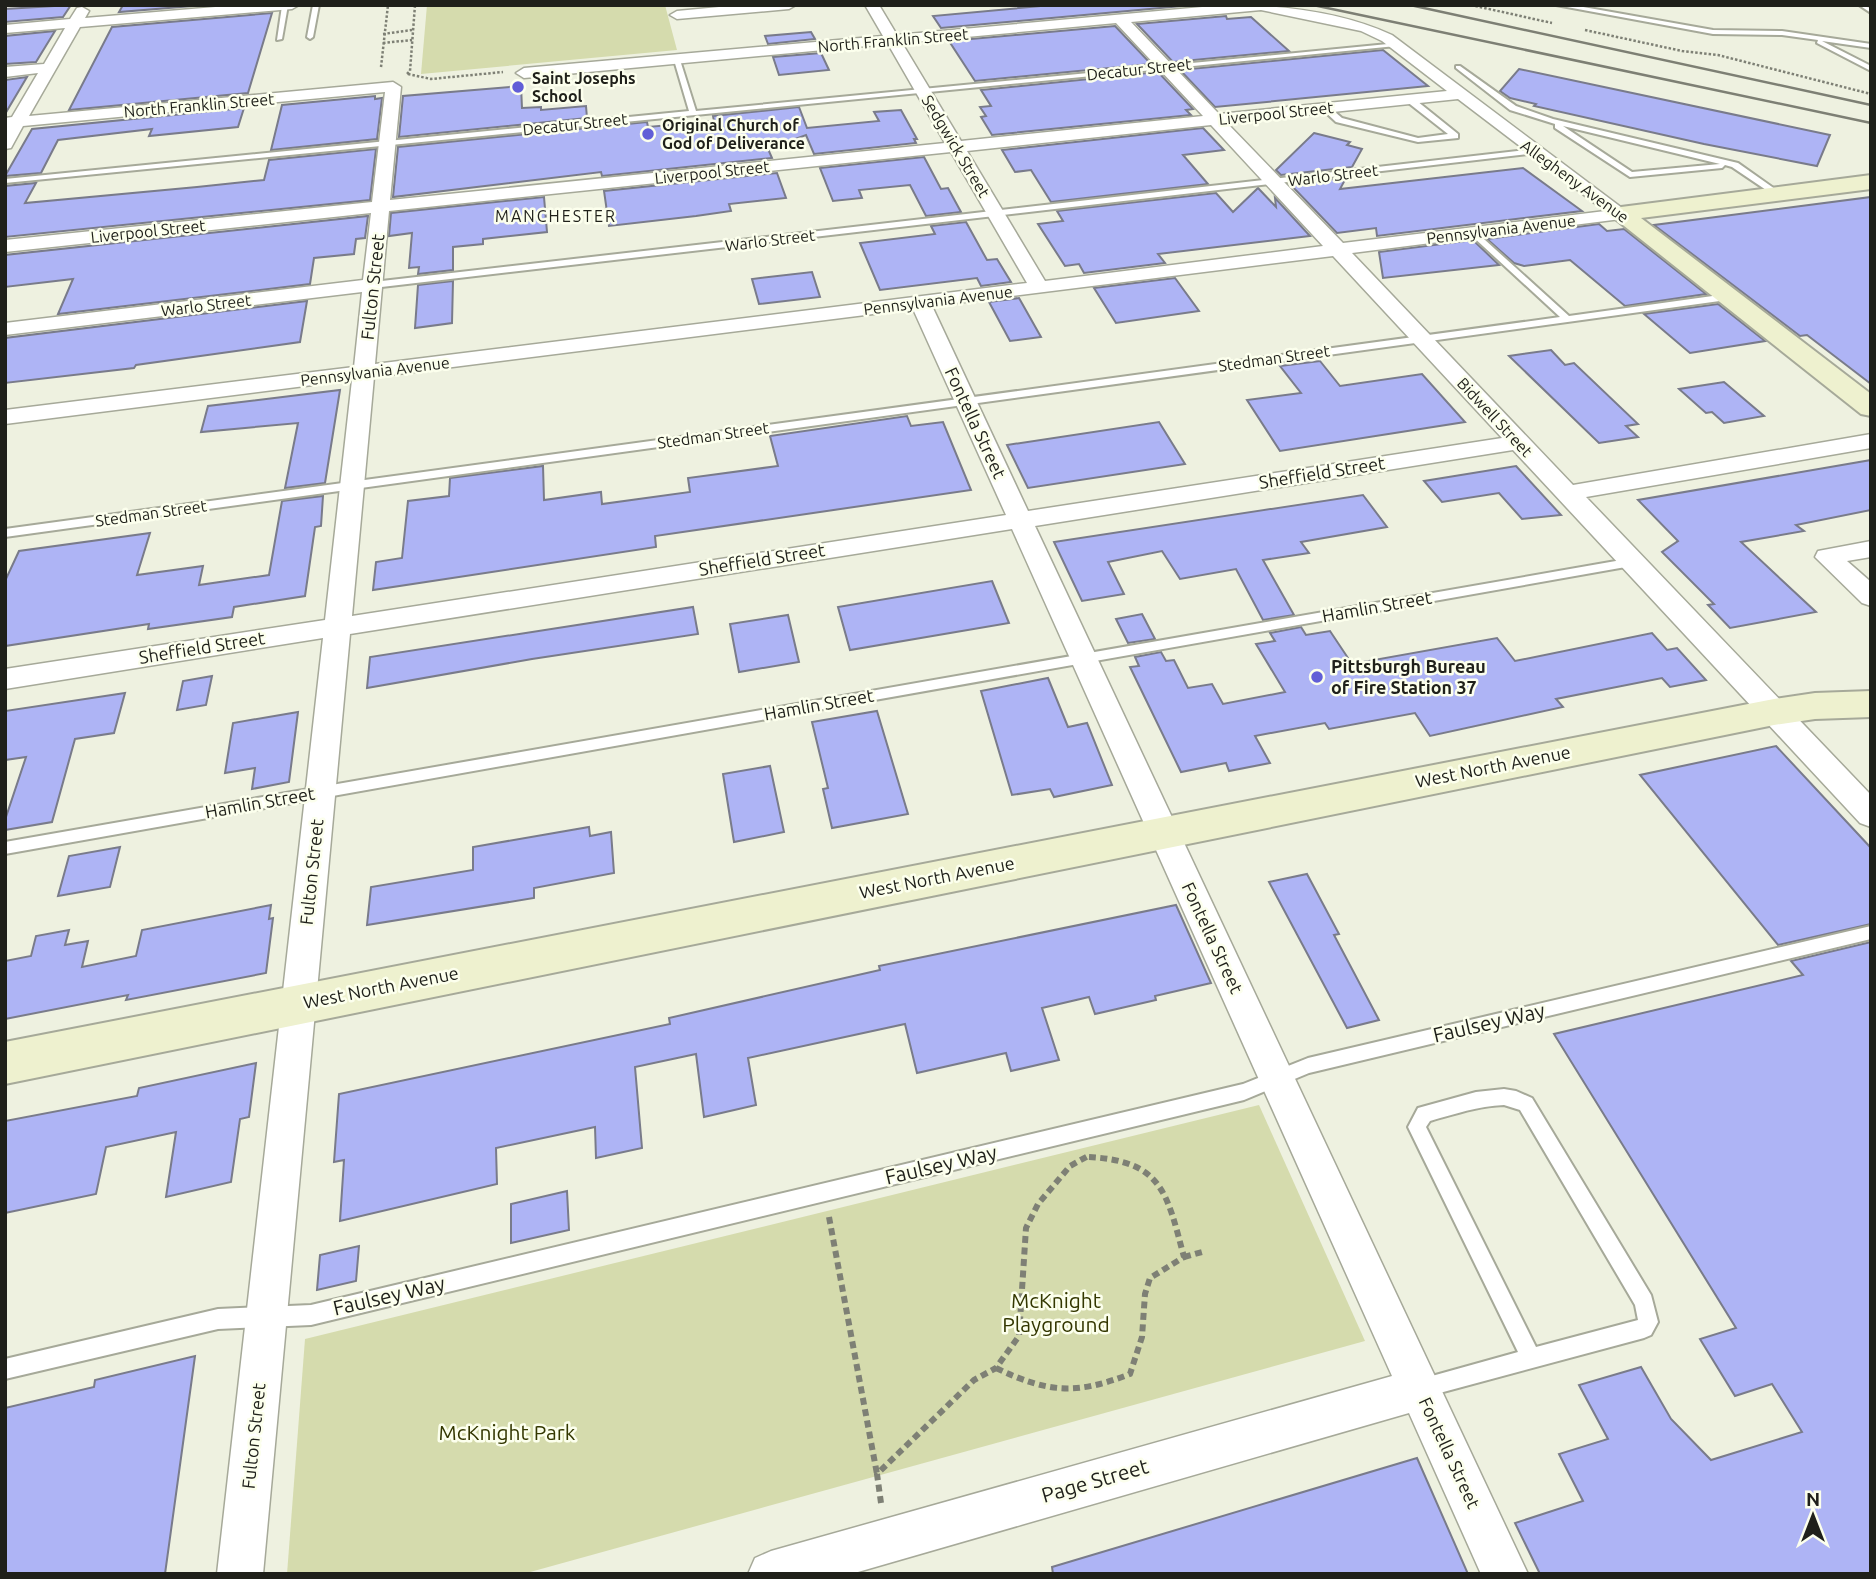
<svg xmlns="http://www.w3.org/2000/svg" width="1876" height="1579" font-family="Ubuntu,sans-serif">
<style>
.green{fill:#d5dbad}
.building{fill:#aeb4f5;stroke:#797b8a;stroke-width:2}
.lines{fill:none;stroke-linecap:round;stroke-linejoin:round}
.lane-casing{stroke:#a6a999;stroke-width:4}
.street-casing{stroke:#a6a999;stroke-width:3}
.secondary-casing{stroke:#a6a999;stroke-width:4}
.path-far1{stroke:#7e8075;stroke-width:2.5;stroke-dasharray:2.5 2;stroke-linecap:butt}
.path{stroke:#7e8075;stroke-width:6;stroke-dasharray:7 4.5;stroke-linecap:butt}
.lane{fill:#fff;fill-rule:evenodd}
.street{fill:#fff;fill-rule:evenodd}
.secondary{fill:#eef1cf;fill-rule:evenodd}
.rail{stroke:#7d7f74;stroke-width:2.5}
.poi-dot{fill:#615ed7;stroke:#fcffed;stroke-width:2.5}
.labels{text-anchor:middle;stroke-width:5;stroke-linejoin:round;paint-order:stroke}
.far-street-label{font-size:16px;fill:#1f201a;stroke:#fcffed}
.far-poi-label{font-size:16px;font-weight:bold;fill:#1f201a;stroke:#fcffed;text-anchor:start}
.far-neighbourhood-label{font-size:16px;letter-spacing:2px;fill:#1f201a;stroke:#fcffed}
.street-label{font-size:18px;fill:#1f201a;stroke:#fcffed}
.poi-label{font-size:18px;font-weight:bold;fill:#1f201a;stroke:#fcffed;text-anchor:start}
.near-street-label{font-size:21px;fill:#1f201a;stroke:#fcffed}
.near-park-label{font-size:21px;fill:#333700;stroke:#fcffed}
</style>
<rect width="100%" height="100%" fill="#eef1e0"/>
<g class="green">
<path d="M427,5H665L677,50L421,74Z"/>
<path d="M1259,1105L1365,1341L523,1574H287L305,1339Z"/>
</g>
<g class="building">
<path d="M71,5L63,17L5,22V9Z"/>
<path d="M123,5H205L119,12Z"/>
<path d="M1052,5H1193L941,28L933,16Z"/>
<path d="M272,13L248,93L69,110L112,27Z"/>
<path d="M1226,16L1227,19L1251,17L1289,51L1173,62L1137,24Z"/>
<path d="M1115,26L1151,64L975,81L949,41Z"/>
<path d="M55,31L36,62L5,64V36Z"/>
<path d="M811,32L815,39L768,44L765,36Z"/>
<path d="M1383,50L1428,86L1215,107L1180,70Z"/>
<path d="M821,53L829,70L779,75L773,57Z"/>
<path d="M1519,69L1830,135L1817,166L1704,144L1534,106L1536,104L1510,98L1500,91Z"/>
<path d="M1158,72L1193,109L1186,110L1191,115L992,135L981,117L986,116L980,107L991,106L981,90Z"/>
<path d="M27,77L5,114V80Z"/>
<path d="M521,86L522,108L541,107V110L586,106L587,118L399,137L403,96Z"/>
<path d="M375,96V99L382,98L377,139L271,150L282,105Z"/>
<path d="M799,107L807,128L879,121L874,112L901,110L917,139H914L916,143L814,154L806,135L768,149L772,158L602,176L601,172L393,197L398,147L647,122L648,127L714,121L713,116Z"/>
<path d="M244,108L238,127L149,136L152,129L58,140L41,173L5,176L32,129Z"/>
<path d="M1203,128L1224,150L1183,155L1208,184L1051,202L1031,170L1015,172L1002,150Z"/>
<path d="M1314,133L1350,142L1347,145L1362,149L1352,167L1281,175L1276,170Z"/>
<path d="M376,149L370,200L5,237V186L36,183L25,203L197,187L264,180L269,160Z"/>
<path d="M924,157L941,189L948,188L961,212L926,216L910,185L859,190L862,198L833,201L820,168Z"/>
<path d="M1523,168L1582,211L1377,236L1376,228L1337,233L1290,184L1346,178L1340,189Z"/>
<path d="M777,173L786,198L729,204L731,211L696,216L609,226L604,191Z"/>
<path d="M1258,188L1276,207L1275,198L1310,236L1158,254L1165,263L1084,273L1079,264L1065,266L1038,224L1063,221L1057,211L1216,193L1233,212Z"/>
<path d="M544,197L547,232L483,239V244L453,247V270L418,274L419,267L409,268L412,233L389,236L391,213Z"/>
<path d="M1871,197V384L1807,335L1800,336L1654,225Z"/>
<path d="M368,216L365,238L356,239L354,254L314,258L310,284L58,314L73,279L5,287V255Z"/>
<path d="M966,222L987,260L997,259L1011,282L981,286L977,278L880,290L860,243L935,234L931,226Z"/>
<path d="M1599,224L1607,231L1624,229L1706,294L1625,306L1570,260L1524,266L1514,263L1487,239Z"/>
<path d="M1473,240L1499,265L1383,278L1379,252Z"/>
<path d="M812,272L820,297L759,304L752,279Z"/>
<path d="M1175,278L1199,311L1116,323L1094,288Z"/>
<path d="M453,281L452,323L415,328L418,285Z"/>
<path d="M1019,298L1041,337L1010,341L989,302Z"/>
<path d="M307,301L300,342L136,365L134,368L5,383V338Z"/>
<path d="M1718,304L1765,341L1690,353L1644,314Z"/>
<path d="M1551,350L1565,365L1574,363L1638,424L1626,426L1638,437L1599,443L1509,356Z"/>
<path d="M1320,361L1340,386L1422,374L1465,422L1280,451L1247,400L1301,393L1280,366Z"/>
<path d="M1724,382L1764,416L1724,423L1712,412L1706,413L1679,389Z"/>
<path d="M340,390L325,483L285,488L298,423L201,432L208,406Z"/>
<path d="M907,416L911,426L943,422L971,490L655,536L656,547L373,590L376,562L402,558L408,501L449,496L450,478L543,466L544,500L601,492L602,504L690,492L688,478L778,466L770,436Z"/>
<path d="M1159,422L1185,464L1028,488L1007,445Z"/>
<path d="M1871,460V510L1796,525L1804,531L1741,542L1816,612L1730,628L1708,605L1714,604L1662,552L1678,541L1638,500Z"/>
<path d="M1516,466L1561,515L1522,519L1499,493L1442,502L1424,481Z"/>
<path d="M1363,495L1387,527L1301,542L1309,553L1263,560L1294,615L1263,620L1236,569L1180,579L1162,551L1108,562L1124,594L1082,601L1054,542Z"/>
<path d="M323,496L321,526L315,527L305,596L234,607L232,617L148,629L149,624L5,646V581L19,551L150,533L137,575L203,566L199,585L269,575L282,501Z"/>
<path d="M992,581L1009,623L850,650L838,607Z"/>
<path d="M693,607L698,634L532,659L367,688L370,657Z"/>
<path d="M1142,614L1155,639L1128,643L1116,619Z"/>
<path d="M788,615L799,662L739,672L730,624Z"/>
<path d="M1301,627L1306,635L1330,631L1352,664L1497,638L1515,661L1652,633L1667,650L1677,648L1706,680L1670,687L1662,678L1556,699L1563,707L1430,736L1415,713L1329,729L1325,723L1255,736L1270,763L1229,771L1226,763L1181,772L1130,667L1139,666L1135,657L1161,652L1166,661L1174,660L1188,688L1212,684L1223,704L1285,692L1256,644L1275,641L1270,633Z"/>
<path d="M212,676L206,705L177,710L183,681Z"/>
<path d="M1048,678L1068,727L1087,723L1112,785L1054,797L1050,789L1012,795L981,691Z"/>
<path d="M125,693L114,733L75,739L52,822L5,830V820L26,757L5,760V711Z"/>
<path d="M877,711L908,814L832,828L823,789L828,788L812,722Z"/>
<path d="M298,712L289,782L252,789L255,768L225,773L233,723Z"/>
<path d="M1776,746L1871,848V924L1778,945L1640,775Z"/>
<path d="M770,766L784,832L734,842L723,774Z"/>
<path d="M589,827L590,836L611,832L614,873L534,888V898L367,925L371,887L473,870V847Z"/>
<path d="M120,847L110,887L58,896L69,856Z"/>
<path d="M1307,874L1339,934L1334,935L1379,1020L1347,1028L1269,882Z"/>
<path d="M271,905L269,919L273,918L266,973L126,1000L128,995L5,1019V961L31,956L36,936L69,930L65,945L88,941L82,967L136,956L142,930Z"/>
<path d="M1176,905L1211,983L1155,996L1156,1000L1095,1014L1089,997L1042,1008L1059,1060L1011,1071L1006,1053L917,1073L905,1024L748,1058L756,1105L704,1117L696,1054L635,1067L642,1148L596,1158L595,1127L496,1148L497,1184L340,1221L344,1160L334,1162L339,1094L670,1024L669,1018L880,970L879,966Z"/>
<path d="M1871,942V1574H1540L1515,1523L1583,1501L1559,1454L1608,1439L1579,1385L1641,1367L1671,1419L1711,1460L1802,1432L1772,1384L1735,1396L1700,1339L1736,1328L1554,1034L1803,975L1791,961Z"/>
<path d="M256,1063L249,1117L240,1119L231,1182L166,1197L176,1132L106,1147L96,1194L5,1213V1121L137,1096L139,1088Z"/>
<path d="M567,1191L569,1230L511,1243V1204Z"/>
<path d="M359,1246L356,1281L317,1290L320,1255Z"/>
<path d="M195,1356L165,1574H5V1408L94,1387L95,1380Z"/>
<path d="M1417,1458L1468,1574H1053L1052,1567Z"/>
</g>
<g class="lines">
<g class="lane-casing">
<g id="lane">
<path d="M288,5L282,39L277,40L282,6Z"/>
<path d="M313,5H319L313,37L310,39L307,37Z"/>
<path d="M1556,5H1572L1713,30L1782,31L1871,44V48L1822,41L1871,66V71L1817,43L1818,40L1782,35L1713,34Z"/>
<path d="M1859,5L1871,8V13Z"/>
<path d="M1398,43L1396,46L5,183V179L689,111L674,60L677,58L680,60L696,111Z"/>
<path d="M1456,66H1460L1516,106L1553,119L1738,163L1782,194L1775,196L1732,167L1725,165L1722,168L1630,177L1555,128V124L1510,110L1456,68ZM1563,126L1720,164L1632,172Z"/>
<path d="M1406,97H1412L1458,134V138L1418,142L1336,122L1321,108L1328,106L1342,118L1418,138L1448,134L1406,101Z"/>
<path d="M1534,149L1538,151L1537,153L373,288L368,285L373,282Z"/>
<path d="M1474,230L1569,316L1727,294L1732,297L1727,300L5,537V529L1560,317L1471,235V231Z"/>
<path d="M1633,558L1639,562L1637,565L5,854V842Z"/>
<path d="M1871,926V939L1309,1073L1244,1100L311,1325L218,1329L5,1379V1359L218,1309L311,1305L1243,1084L1308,1058Z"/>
<path d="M1504,1089L1516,1091L1532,1098L1651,1295L1658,1322L1651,1335L1644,1338L1421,1398L1414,1395L1411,1388L1414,1381L1518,1352L1408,1127L1418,1108L1476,1092ZM1504,1105L1520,1110L1635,1305L1638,1320L1536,1347L1426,1127L1430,1121C1455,1114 1478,1106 1504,1105Z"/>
</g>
</g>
<g class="street-casing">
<g id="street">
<path d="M239,5H299L292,9L80,27L29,116L393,82L401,87L390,200L945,143L888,44L524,78L516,73L524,68L883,36L865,5H879L897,35L1224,5C1280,5 1340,11 1392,35L1630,214L1621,219L1352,253L1573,485L1871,434V448L1586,497L1871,795V827L1860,823L1513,450L1035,526L1528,1574H1481L1409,1413L851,1574H748L755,1558L771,1551L1392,1376L1012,529L350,634L263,1574H217L323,638L5,689V669L325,620L352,380L5,424V410L354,367L362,292L5,335V323L363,280L371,213L5,252V240L372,202L385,92L23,126L11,148L5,149V118L12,117L38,73L5,77V67L44,64L65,28L5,33V25L70,19L77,8L82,7L89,11L85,18ZM1261,10L1361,31L1382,41L1447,91L1219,114L1131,22ZM1116,23L1203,116L961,141L902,43ZM1458,99L1605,211L1343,243L1227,123ZM1211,125L1323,246L1045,281L967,151ZM951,152L1027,283L375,364L389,211ZM1333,256L1502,438L1028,511L932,306ZM913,309L1006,515L352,616L374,377Z"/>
<path d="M740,5H796L789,9L677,19L670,15L677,11Z"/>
<path d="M1871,541V557L1847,561L1871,582V606L1862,603L1815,557L1818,551Z"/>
</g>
</g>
<g class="secondary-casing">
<g id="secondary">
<path d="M1871,175V189L1641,218L1871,394V416L1861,414L1609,214L1613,209L1621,207Z"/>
<path d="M1871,691V717L1815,719L1774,725L5,1084V1042L1774,699L1815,693Z"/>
</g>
</g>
<g class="path-far1">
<path d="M1471,5L1552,23"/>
<path d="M1585,30L1682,51L1718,55L1871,94"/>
<path d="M383,34L412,30"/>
<path d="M383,43L412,40"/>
<path d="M381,67L388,5"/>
<path d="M407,74L410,71L415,5"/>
<path d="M408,74L431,79L503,72"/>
</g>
<g class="path">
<path d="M829,1217L877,1474"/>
<path d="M1184,1257L1206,1251"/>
<path d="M996,1368C1048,1393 1076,1395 1130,1374L1142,1337L1145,1294L1150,1278L1184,1257C1167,1194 1163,1161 1089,1157"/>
<path d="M881,1503L877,1474L974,1380L996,1368L1019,1336L1026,1228L1038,1204L1070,1166L1088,1156"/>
</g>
<use href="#lane" class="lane"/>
<use href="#street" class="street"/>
<use href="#secondary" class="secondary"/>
<g class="rail">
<path d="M1313,5L1871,123"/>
<path d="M1410,5L1871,105"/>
</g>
</g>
<g class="poi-dot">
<circle cx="518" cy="87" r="7"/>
<circle cx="648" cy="134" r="7"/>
<circle cx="1317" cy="677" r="7"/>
</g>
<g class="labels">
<g class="far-street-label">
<text transform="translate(893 40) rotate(-5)" y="6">North Franklin Street</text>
<text transform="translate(1139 69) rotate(-6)" y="6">Decatur Street</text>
<text transform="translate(199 105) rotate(-5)" y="6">North Franklin Street</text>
<text transform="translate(1276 113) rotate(-6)" y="6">Liverpool Street</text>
<text transform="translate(575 124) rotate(-6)" y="6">Decatur Street</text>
<text transform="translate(956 146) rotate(59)" y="6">Sedgwick Street</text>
<text transform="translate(712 172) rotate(-6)" y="6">Liverpool Street</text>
<text transform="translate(1333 175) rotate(-7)" y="6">Warlo Street</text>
<text transform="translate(1575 181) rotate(36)" y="6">Allegheny Avenue</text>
<text transform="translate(1501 229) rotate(-7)" y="6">Pennsylvania Avenue</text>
<text transform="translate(148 231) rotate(-6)" y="6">Liverpool Street</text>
<text transform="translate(770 240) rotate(-7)" y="6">Warlo Street</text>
<text transform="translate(938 300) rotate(-7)" y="6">Pennsylvania Avenue</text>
<text transform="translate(206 305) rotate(-7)" y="6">Warlo Street</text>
<text transform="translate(1274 358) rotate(-8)" y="6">Stedman Street</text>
<text transform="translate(375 371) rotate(-7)" y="6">Pennsylvania Avenue</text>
<text transform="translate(1495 417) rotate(47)" y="6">Bidwell Street</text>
<text transform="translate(713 435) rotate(-8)" y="6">Stedman Street</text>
<text transform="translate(151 513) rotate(-8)" y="6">Stedman Street</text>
</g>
<g class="far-poi-label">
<text x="532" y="84">Saint Josephs<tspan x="532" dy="18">School</tspan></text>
<text x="662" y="131">Original Church of<tspan x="662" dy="18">God of Deliverance</tspan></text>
</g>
<g class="far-neighbourhood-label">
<text x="556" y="222">MANCHESTER</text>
</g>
<g class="street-label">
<text transform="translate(373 287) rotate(-84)" y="6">Fulton Street</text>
<text transform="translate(975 423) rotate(65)" y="6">Fontella Street</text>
<text transform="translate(1322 473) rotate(-9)" y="6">Sheffield Street</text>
<text transform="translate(762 560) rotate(-9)" y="6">Sheffield Street</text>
<text transform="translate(1377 607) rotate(-10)" y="6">Hamlin Street</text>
<text transform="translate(202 648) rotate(-9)" y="6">Sheffield Street</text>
<text transform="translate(819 705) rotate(-10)" y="6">Hamlin Street</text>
<text transform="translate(1493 767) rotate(-11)" y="6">West North Avenue</text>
<text transform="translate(260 803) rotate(-10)" y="6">Hamlin Street</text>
<text transform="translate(312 872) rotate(-84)" y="6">Fulton Street</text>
<text transform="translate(937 878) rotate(-11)" y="6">West North Avenue</text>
<text transform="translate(1212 938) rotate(65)" y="6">Fontella Street</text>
<text transform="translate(381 988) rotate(-11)" y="6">West North Avenue</text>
<text transform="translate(254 1436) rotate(-84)" y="6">Fulton Street</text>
<text transform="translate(1449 1453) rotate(65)" y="6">Fontella Street</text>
</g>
<g class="poi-label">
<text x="1331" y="673">Pittsburgh Bureau<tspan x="1331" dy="21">of Fire Station 37</tspan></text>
</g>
<g class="near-street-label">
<text transform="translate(1489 1023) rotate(-13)" y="7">Faulsey Way</text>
<text transform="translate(941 1165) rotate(-13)" y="7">Faulsey Way</text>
<text transform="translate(389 1296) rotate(-13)" y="7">Faulsey Way</text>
<text transform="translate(1095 1481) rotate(-16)" y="7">Page Street</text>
</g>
<g class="near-park-label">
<text x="1056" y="1308">McKnight<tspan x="1056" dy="24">Playground</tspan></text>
<text x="507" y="1440">McKnight Park</text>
</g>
</g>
<rect width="1876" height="1579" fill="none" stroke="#1f201a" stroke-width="14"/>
<g transform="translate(1813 1516)" stroke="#fcffed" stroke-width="5" paint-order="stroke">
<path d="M0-5L12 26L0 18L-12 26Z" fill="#1f201a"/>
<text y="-10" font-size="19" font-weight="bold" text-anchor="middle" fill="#1f201a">N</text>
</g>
</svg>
